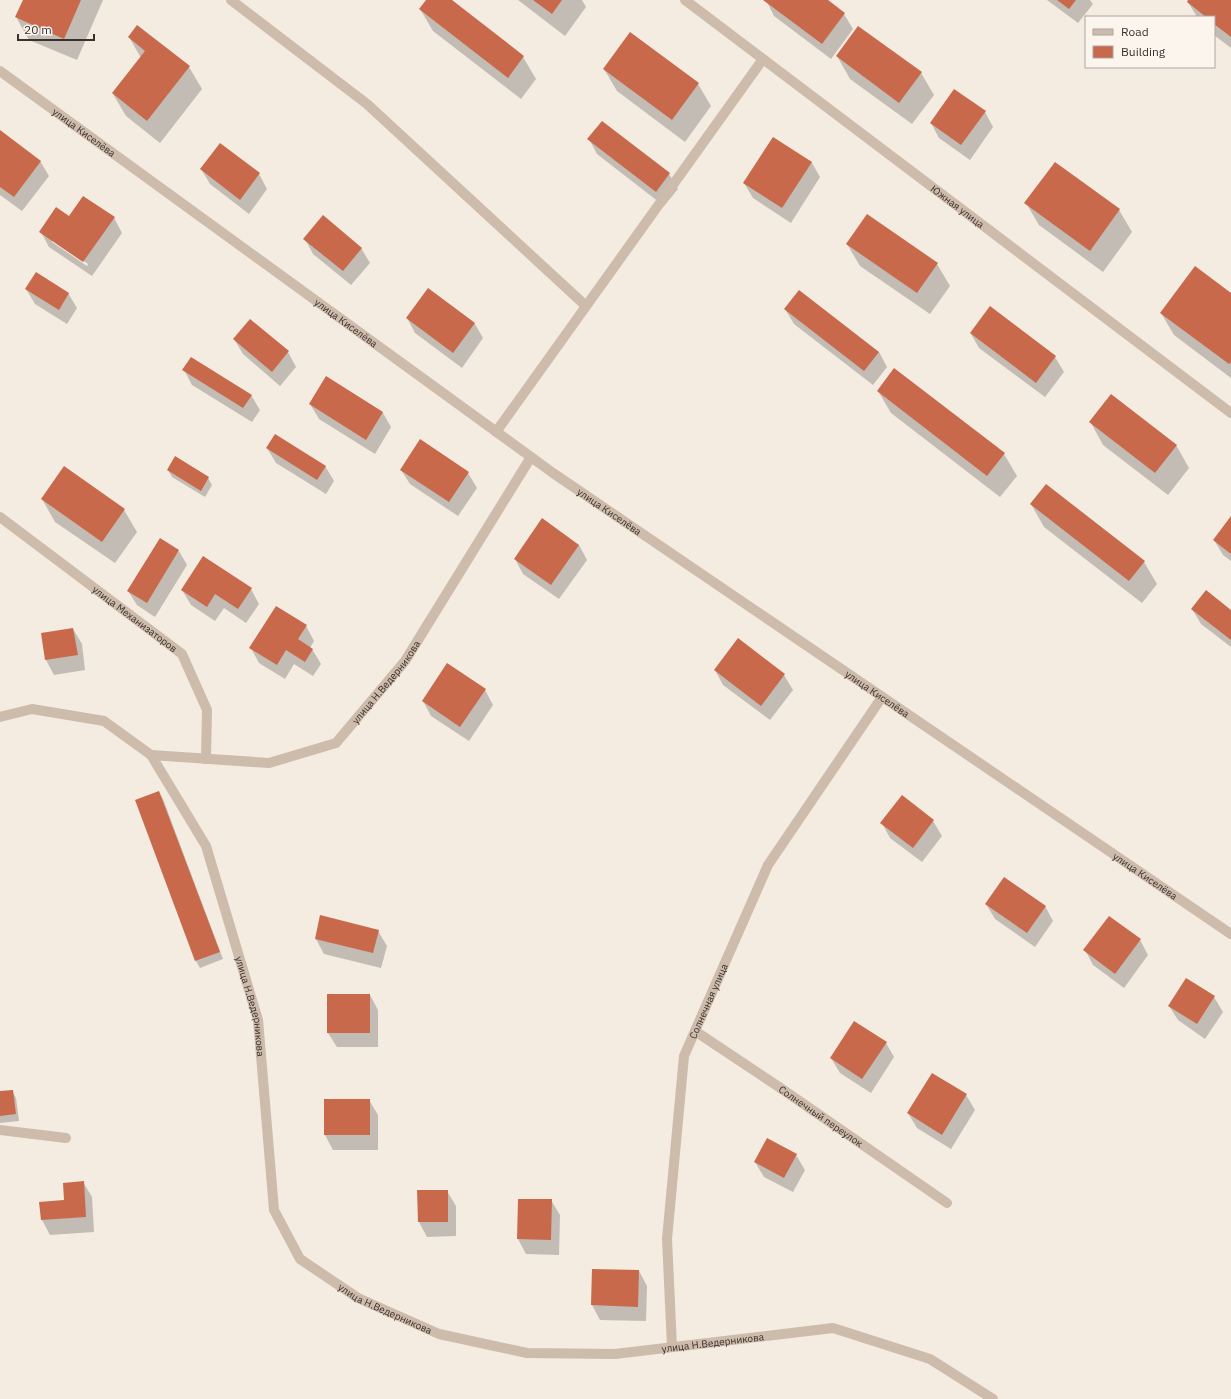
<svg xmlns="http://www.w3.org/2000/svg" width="1231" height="1399" font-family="'IBM Plex Sans',sans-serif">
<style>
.shadow{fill:#0003;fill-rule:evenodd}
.building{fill:#c8694b}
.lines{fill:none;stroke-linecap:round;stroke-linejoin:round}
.street{stroke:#cdbbac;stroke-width:10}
.labels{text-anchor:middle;stroke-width:3;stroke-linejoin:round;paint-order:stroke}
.street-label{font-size:10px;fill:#3b302b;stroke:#fbf5ee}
</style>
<rect width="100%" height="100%" fill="#f4ebe1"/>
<g class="shadow">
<path d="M24,0H103L77,60L29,40L16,17Z"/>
<path d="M427,0H450L523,57L536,79L521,99L433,31L420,9Z"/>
<path d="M518,0H582L586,7L565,36Z"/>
<path d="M766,0H826L844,14L853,29L831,59L774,16Z"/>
<path d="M1047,0H1090L1093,4L1078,23Z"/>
<path d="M1189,0H1231V48L1214,35V17H1197L1188,2Z"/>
<path d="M129,37L189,67L202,89L160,143L126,116L113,94L141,58Z"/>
<path d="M837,56L921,73L934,95L912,124L850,79Z"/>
<path d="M604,69L698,84L711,106L685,142L617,91Z"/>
<path d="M985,112L993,127L970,160L939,138L931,123Z"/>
<path d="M0,132L40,161L49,176L22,211L0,195Z"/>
<path d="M773,138L812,163L820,177L791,223L753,198L744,183Z"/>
<path d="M589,139L669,174L678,189L664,206L597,154Z"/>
<path d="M1055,163L1119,210L1132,232L1103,272L1039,225L1026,203Z"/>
<path d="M201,169L259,174L267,189L249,214L210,184Z"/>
<path d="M69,218H114L122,233L92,276L49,247L41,232ZM52,239L88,264L87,266L52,242Z"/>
<path d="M305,239L361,248L370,263L351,285L313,254Z"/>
<path d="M847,244L937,264L950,286L930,314L860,266Z"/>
<path d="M26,289L68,293L77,308L67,324L35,304Z"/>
<path d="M429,289L475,324L483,338L462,368L415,333L407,318Z"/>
<path d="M1231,295V378L1174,335L1161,313Z"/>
<path d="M990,308L1055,357L1064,372L1045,397L979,348L971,334Z"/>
<path d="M785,309L879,352L887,367L873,385L794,324Z"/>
<path d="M234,339L288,352L296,367L280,386L243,354Z"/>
<path d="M184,370L251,395L260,410L252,422L192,385Z"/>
<path d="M327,378L383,413L391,427L375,454L319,419L310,404Z"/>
<path d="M878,391L1004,454L1017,476L1000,497L891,413Z"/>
<path d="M1091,423L1176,445L1189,468L1168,495L1103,445Z"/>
<path d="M267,448L325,466L334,481L326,494L276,463Z"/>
<path d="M168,470L208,478L212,485L205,497L172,477Z"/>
<path d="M401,470L468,473L477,488L458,516L410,484Z"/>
<path d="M42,499L124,510L137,532L115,563L55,522Z"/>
<path d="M1031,504L1144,562L1157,584L1142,603L1044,527Z"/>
<path d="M1231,518V561L1223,555L1214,540Z"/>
<path d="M579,545L587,560L559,599L523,574L515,559Z"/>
<path d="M179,551L187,565L155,617L137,605L128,591Z"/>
<path d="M251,589L259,604L246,623L224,608L215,621L191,605L182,590Z"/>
<path d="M1192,609L1231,611V647L1201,624Z"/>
<path d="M306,626L314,641L310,648L312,649L321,664L313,676L294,664L285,679L259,663L251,648Z"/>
<path d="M73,629L82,644L85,670L54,675L46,660L42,634Z"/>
<path d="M715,670L784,675L793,690L770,720L723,685Z"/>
<path d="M485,690L493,705L469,741L431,716L423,701Z"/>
<path d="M159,792L163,799L223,959L200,968L196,961L136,800Z"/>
<path d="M933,821L942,836L922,862L890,838L882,823Z"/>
<path d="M986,904L1045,906L1053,921L1035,947L995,919Z"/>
<path d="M378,931L387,946L381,968L324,954L316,939Z"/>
<path d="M1140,940L1148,955L1124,988L1093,965L1085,950Z"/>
<path d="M370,995L378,1010V1047H337L328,1033Z"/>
<path d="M1214,997L1223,1012L1205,1039L1178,1020L1169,1006Z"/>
<path d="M886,1043L894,1057L871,1093L840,1073L831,1058Z"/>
<path d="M12,1091L16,1098L19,1121L0,1123V1092Z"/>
<path d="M966,1095L975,1110L951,1149L917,1128L908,1113Z"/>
<path d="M369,1100L378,1115V1150H333L325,1135Z"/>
<path d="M796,1155L805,1170L793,1192L764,1177L755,1162Z"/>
<path d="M83,1182L92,1197L94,1232L50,1235L42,1220L40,1203L65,1201Z"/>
<path d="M447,1191L456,1206V1236L427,1237L419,1222Z"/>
<path d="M551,1200L560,1215L559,1255L526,1254L518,1239Z"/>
<path d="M639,1271L647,1286L646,1321L600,1320L592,1305Z"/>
</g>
<g class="building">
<path d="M23,0H81L64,39L15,17Z"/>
<path d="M426,0H452L524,56L508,78L419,9Z"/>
<path d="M533,0H562L552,14Z"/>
<path d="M763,0H828L845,13L822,44Z"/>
<path d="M1057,0H1076L1069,9Z"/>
<path d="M1188,0H1231V37L1214,24V17H1206L1187,2Z"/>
<path d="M137,25L190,66L147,121L112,93L145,51L128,37Z"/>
<path d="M858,26L922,72L899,103L836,56Z"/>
<path d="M630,32L699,83L672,120L603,69Z"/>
<path d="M954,89L986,111L961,145L930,123Z"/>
<path d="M602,121L670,173L656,192L587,139Z"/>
<path d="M0,130L41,161L14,197L0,187Z"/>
<path d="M773,137L812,162L782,208L743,183Z"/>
<path d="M220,143L260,173L240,200L200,169Z"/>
<path d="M1055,162L1120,209L1090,251L1024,203Z"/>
<path d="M83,196L115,217L83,262L39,232L56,207L69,216Z"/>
<path d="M867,214L938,263L917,293L846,244Z"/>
<path d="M323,215L362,248L343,271L303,239Z"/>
<path d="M1195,266L1231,293V362L1229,364L1160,313Z"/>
<path d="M36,272L69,293L59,310L25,289Z"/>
<path d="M428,288L475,323L453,353L406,318Z"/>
<path d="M799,290L879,352L864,371L784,309Z"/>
<path d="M990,306L1056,356L1036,383L970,333Z"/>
<path d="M250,319L289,351L272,372L233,339Z"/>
<path d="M191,357L252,395L243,408L182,370Z"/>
<path d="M894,368L1005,453L987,476L877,391Z"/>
<path d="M326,376L383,412L366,440L309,404Z"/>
<path d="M1111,394L1177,445L1155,473L1089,422Z"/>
<path d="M275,434L326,466L317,480L266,448Z"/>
<path d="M420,439L469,472L449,502L400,470Z"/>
<path d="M175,456L209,477L201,491L167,470Z"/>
<path d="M64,466L125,509L102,542L41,499Z"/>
<path d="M1046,484L1145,561L1129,581L1030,504Z"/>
<path d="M1231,516V554L1213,540Z"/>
<path d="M542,518L579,545L551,585L514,559Z"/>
<path d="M160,538L179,550L147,603L127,591Z"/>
<path d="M203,556L252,588L238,609L215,594L207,607L181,590Z"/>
<path d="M1206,590L1231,610V640L1191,609Z"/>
<path d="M276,606L307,625L298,639L313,649L305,662L286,650L277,665L249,648Z"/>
<path d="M73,628L78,655L45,660L41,633Z"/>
<path d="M738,638L785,674L761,706L714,670Z"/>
<path d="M447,663L486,689L460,727L422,701Z"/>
<path d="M159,791L220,952L195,961L135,800Z"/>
<path d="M902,795L934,820L913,848L880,823Z"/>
<path d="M1004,877L1046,906L1027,933L985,904Z"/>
<path d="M320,915L379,930L373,953L315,939Z"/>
<path d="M1109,916L1141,939L1115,974L1083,950Z"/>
<path d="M1186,978L1215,996L1197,1024L1168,1006Z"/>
<rect x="327" y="994" width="43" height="39"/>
<path d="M854,1021L887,1042L862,1079L830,1058Z"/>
<path d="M932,1073L967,1094L942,1135L907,1113Z"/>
<path d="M13,1090L16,1114L0,1116V1091Z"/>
<rect x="324" y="1099" width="46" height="36"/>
<path d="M767,1138L797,1154L784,1178L754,1162Z"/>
<path d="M84,1181L86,1217L41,1220L39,1202L64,1200L63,1183Z"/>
<path d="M417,1190H448V1222H418Z"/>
<path d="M518,1199H552L551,1240L517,1239Z"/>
<path d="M592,1269L639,1270L638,1307L591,1305Z"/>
</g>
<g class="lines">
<g class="street">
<path d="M231,0L367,104L586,306"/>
<path id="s1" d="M685,0L1231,413"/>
<path id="s2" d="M0,71L553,473L1231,934"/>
<path d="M496,432L763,59"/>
<path id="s3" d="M0,517L182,654L207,710L206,759"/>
<path id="s4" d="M0,717L32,709L104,721L151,755L206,846L258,1020L274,1210L300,1259L358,1298L439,1334L527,1353L615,1354L833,1328L930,1359L993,1399"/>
<path id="s5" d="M151,755L269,763L336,743L405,661L531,457"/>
<path id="s6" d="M695,1031L779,1087L947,1203"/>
<path d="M0,1130L66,1138"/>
<path id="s7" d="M672,1347L667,1239L684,1056L768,865L882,697"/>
</g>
</g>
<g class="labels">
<g class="street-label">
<text dy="4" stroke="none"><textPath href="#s2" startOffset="104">улица Киселёва</textPath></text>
<text dy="4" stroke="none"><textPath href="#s1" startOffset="342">Южная улица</textPath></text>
<text dy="4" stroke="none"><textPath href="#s2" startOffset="428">улица Киселёва</textPath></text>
<text dy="4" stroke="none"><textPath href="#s2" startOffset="752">улица Киселёва</textPath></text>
<text dy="4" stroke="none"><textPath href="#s3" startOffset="169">улица Механизаторов</textPath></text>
<text dy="4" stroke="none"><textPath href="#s5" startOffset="267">улица Н.Ведерникова</textPath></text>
<text dy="4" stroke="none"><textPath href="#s2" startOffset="1076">улица Киселёва</textPath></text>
<text dy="4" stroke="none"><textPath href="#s2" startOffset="1400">улица Киселёва</textPath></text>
<text dy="4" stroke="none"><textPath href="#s7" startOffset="352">Солнечная улица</textPath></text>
<text dy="4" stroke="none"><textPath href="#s4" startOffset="437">улица Н.Ведерникова</textPath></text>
<text dy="4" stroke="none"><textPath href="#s6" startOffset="152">Солнечный переулок</textPath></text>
<text dy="4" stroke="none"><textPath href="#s4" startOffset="797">улица Н.Ведерникова</textPath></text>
<text dy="4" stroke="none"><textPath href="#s4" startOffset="1133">улица Н.Ведерникова</textPath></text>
</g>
</g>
<rect x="1085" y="16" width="130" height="52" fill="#fbf5ee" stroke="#aea6a0"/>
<rect x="1093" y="29" width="20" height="6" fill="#cdbbac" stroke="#aea6a0"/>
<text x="1121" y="36" font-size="12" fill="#3b302b">Road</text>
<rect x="1093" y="46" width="20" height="12" fill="#c8694b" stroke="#aea6a0"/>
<text x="1121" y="56" font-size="12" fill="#3b302b">Building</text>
<path d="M18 34v6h76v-6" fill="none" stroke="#3b302b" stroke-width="2"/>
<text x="24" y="34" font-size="12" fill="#3b302b" stroke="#fbf5ee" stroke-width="3" paint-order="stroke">20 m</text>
</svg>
